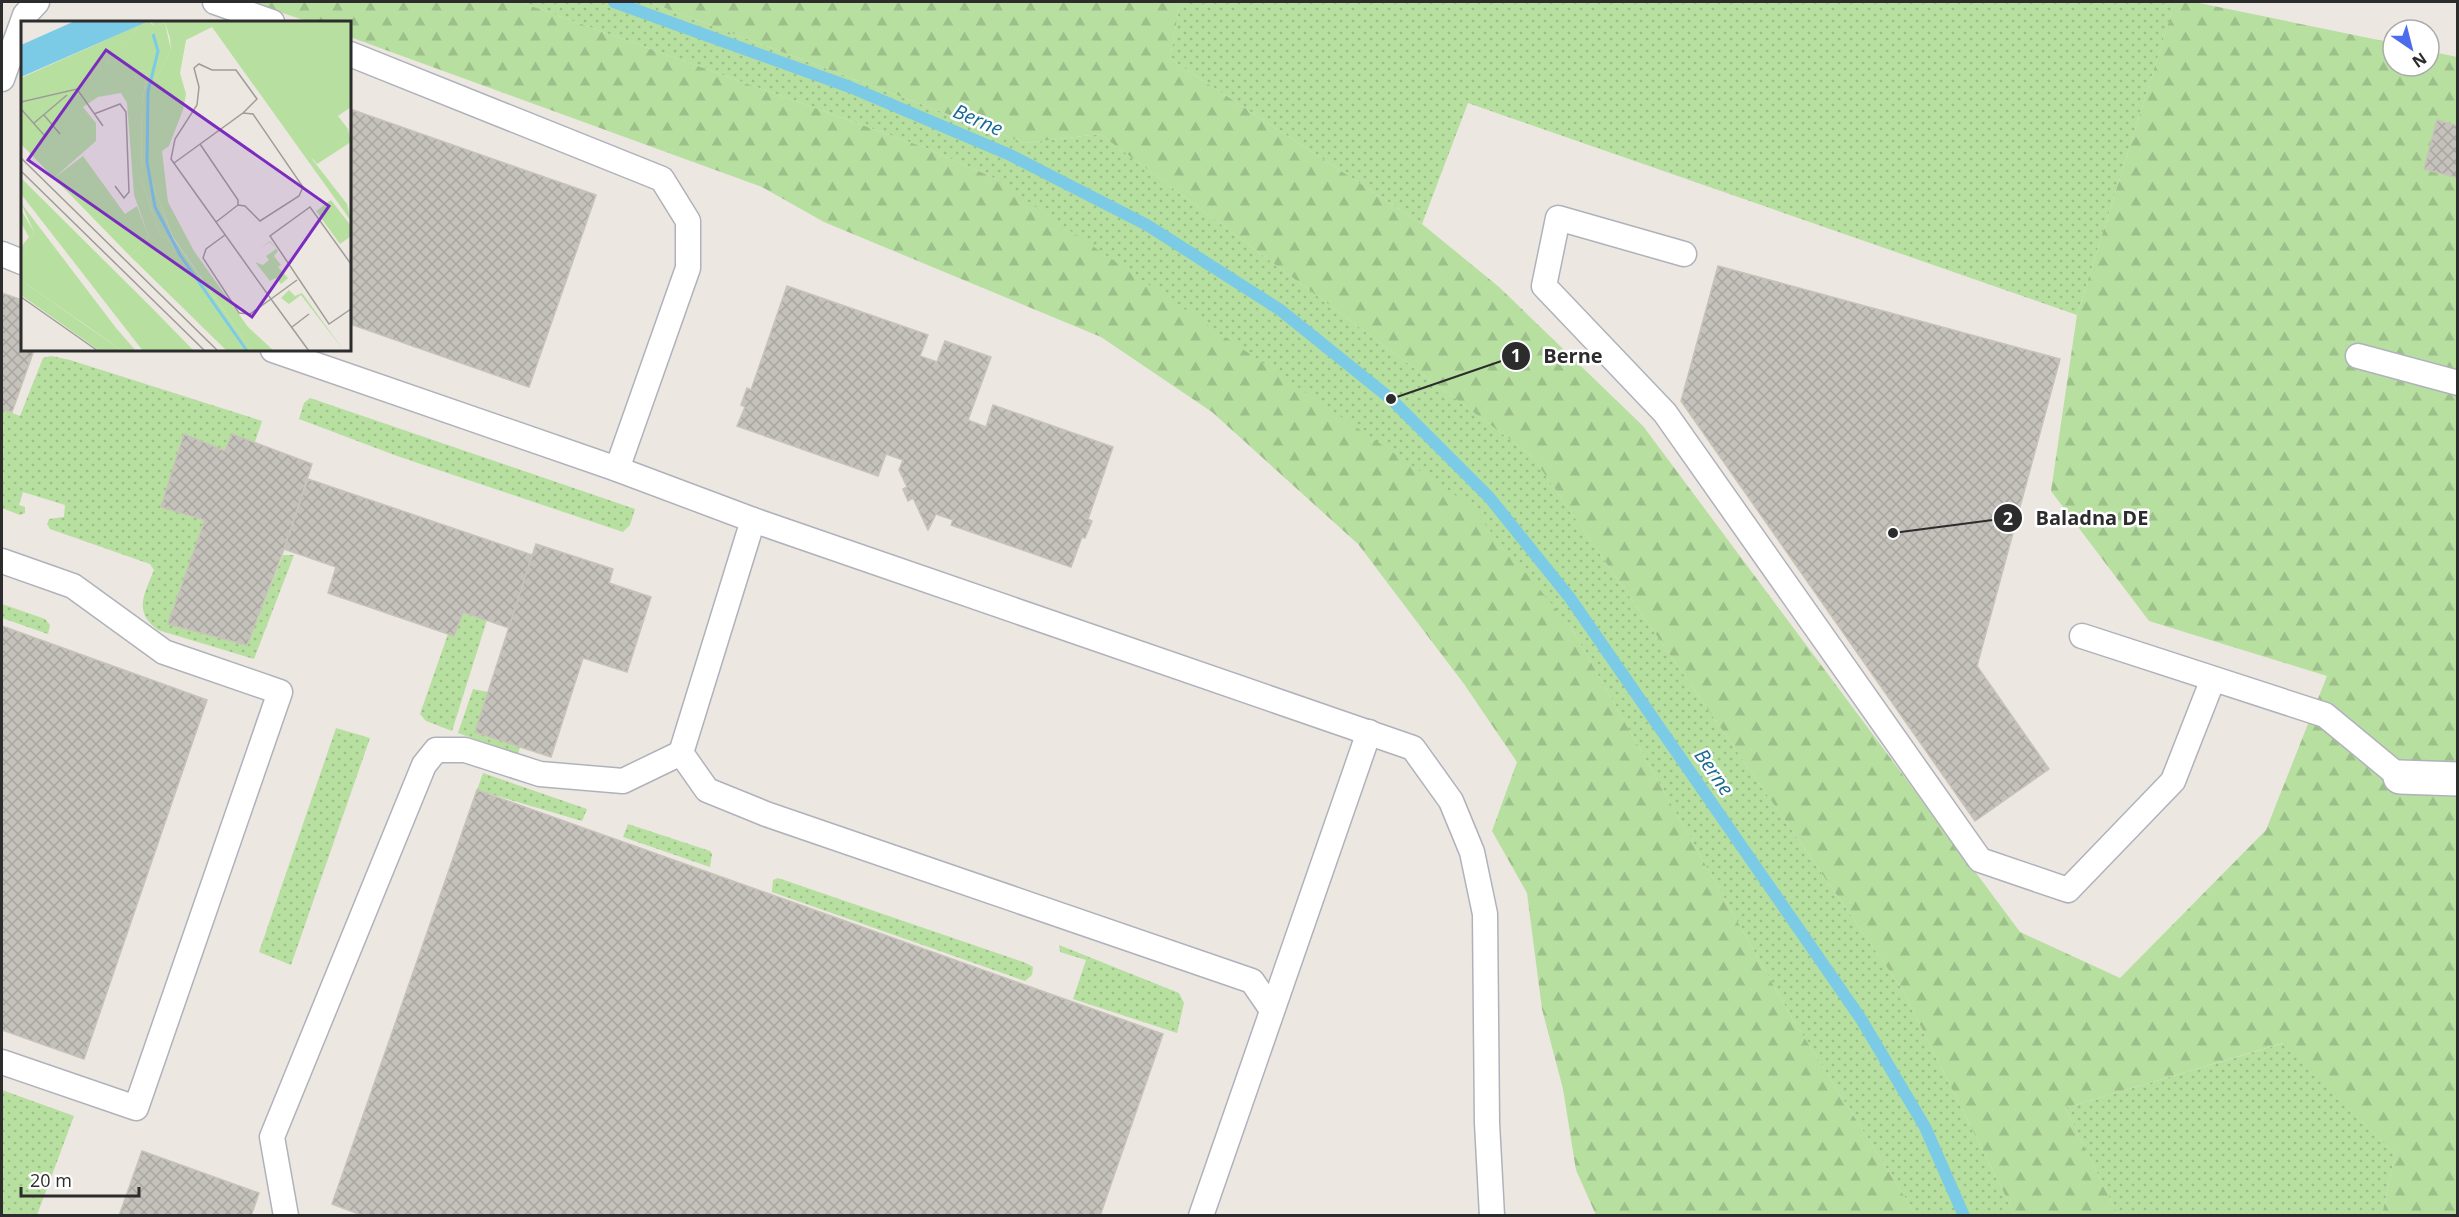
<svg xmlns="http://www.w3.org/2000/svg" width="2459" height="1217" font-family="'Open Sans',sans-serif">
<style>
.grass{fill:url(#grass-dots)}
.forest{fill:url(#forest-firs)}
.lines{fill:none;stroke-linecap:round;stroke-linejoin:round}
.stream{stroke:#7bcbe6;stroke-width:12}
.building{fill:url(#building-cross-hatch);stroke:#c8c3b9;stroke-width:1.5}
.lane-casing{stroke:#b0b2bb;stroke-width:27}
.street-casing{stroke:#b0b2bb;stroke-width:36}
.lane{stroke:#fff;stroke-width:24}
.street{stroke:#fff;stroke-width:33}
.labels{text-anchor:middle;stroke-width:5;stroke-linejoin:round;paint-order:stroke}
.water-label{font-size:20px;font-style:italic;fill:#186a94;stroke:#fff}
.inset-river{fill:none;stroke:#7bcbe6;stroke-width:3}
.inset-road{fill:none;stroke:#9f9c98;stroke-width:1.5}
.view{fill:#7b2cbf;fill-opacity:0.15;stroke:#7b2cbf;stroke-width:3}
.inset-edge{fill:none;stroke:#2c2c2c;stroke-width:3}
.leader{fill:none;stroke:#2c2c2c;stroke-width:2}
.callout-dot{fill:#2c2c2c;stroke:#fff;stroke-width:2}
.mark-label{font-size:18px;text-anchor:middle;font-weight:bold;fill:#fff}
.callout-label{font-size:20px;text-anchor:middle;font-weight:bold;fill:#2c2c2c;stroke:#fff;stroke-width:5;stroke-linejoin:round;paint-order:stroke}
</style>
<defs>
<pattern id="grass-dots" width="8" height="8" patternUnits="userSpaceOnUse" patternTransform="scale(1.5)"><rect width="8" height="8" fill="#b6dfa0"/><path d="M2 2h.1M6 6h.1" fill="none" stroke="#9dc08a" stroke-width="1.8" stroke-linecap="round"/></pattern>
<pattern id="forest-firs" width="22" height="20" patternUnits="userSpaceOnUse" patternTransform="scale(1.5)"><rect width="22" height="20" fill="#b6dfa0"/><path d="M5 1l3.5 6h-7zM16 11l3.5 6h-7z" fill="#9dc08a"/></pattern>
<pattern id="building-cross-hatch" width="8" height="8" patternUnits="userSpaceOnUse" patternTransform="scale(1.5)"><rect width="8" height="8" fill="#c5c1bb"/><path d="M0 0l8 8M0 8l8-8" fill="none" stroke="#a9a6a1"/></pattern>
</defs>
<rect width="100%" height="100%" fill="#ece7e0"/>
<g class="grass">
<path d="M520,2H649L1025,143L1100,134L1532,456L1902,989L2015,1215H1916L1792,1018L1571,627L992,177L926,148Z"/>
<path d="M1180,2H2175L2077,315L1468,103L1422,224L1170,59Z"/>
<path d="M51,356L70,360L262,421L255,442L232,435L225,451L184,434L162,507L205,520L168,624L247,645L283,555H294L254,659L158,630C133,612 144,595 154,570L150,564L50,529L47,524L49,519L64,517L65,505L23,492L19,505L25,507V513L20,515L2,508V409L20,416L43,358Z"/>
<path d="M310,398L635,509L630,525L623,532L400,457L299,419L304,403Z"/>
<path d="M2,604L45,619L50,625L48,634L2,618Z"/>
<path d="M463,612L487,620L452,731L426,721L420,714L448,634L455,635Z"/>
<path d="M473,689L488,692L475,732L520,746L518,755L458,733Z"/>
<path d="M336,728L370,738L291,965L259,952Z"/>
<path d="M483,773L587,809L582,821L477,790Z"/>
<path d="M628,824L710,851L712,854L710,867L623,837Z"/>
<path d="M778,878L1026,963L1033,967L1032,975L1025,981L772,892L773,880Z"/>
<path d="M1059,945L1179,993L1184,1003L1177,1033L1073,999L1086,960L1060,952Z"/>
<path d="M2284,1043L2395,1154L2382,1215H2118L2065,1108Z"/>
<path d="M2,1090L74,1116L37,1215H2Z"/>
</g>
<g class="forest">
<path d="M251,2H520L926,148L992,177L1468,504L1571,627L1792,1018L1916,1215H1596L1576,1170L1563,1089L1542,1009L1527,893L1492,831L1517,762L1464,684L1358,544L1212,412L1101,337L824,222L762,187L350,37V22H309Z"/>
<path d="M649,2H1180L1170,59L1422,224L1499,287L1643,426L2020,932L2120,978L2266,830L2327,676L2149,621L2051,491L2077,315L2175,2H2194L2393,43V66H2429V51L2457,57V1215H2382L2395,1154L2283,1043L2065,1108L2118,1215H2015L1902,989L1532,456L1100,134L1025,143Z"/>
</g>
<g class="lines">
<path class="stream" d="M614,2L850,87L1008,154L1147,225L1279,309L1391,399L1489,497L1570,598L1861,1019L1925,1127L1964,1216"/>
</g>
<g class="building">
<path d="M350,109L596,195L529,387L350,324Z"/>
<path d="M2437,120L2458,126V178L2424,169Z"/>
<path d="M1718,266L2060,359L1977,666L2049,769L1975,821L1681,401Z"/>
<path d="M787,286L928,335L920,356L937,362L945,341L991,357L968,420L986,427L993,405L1113,447L1088,519L1092,521L1085,538L1082,537L1071,567L951,525L953,520L936,514L928,530L913,498L908,501L903,489L907,487L899,470L903,460L886,454L878,476L737,426L745,407L741,405L747,388L751,390Z"/>
<path d="M2,293L22,300V350H34L12,412L2,409Z"/>
<path d="M184,434L225,451L232,434L312,464L284,549L247,645L168,624L205,520L161,507Z"/>
<path d="M308,479L532,555L509,628L463,612L454,636L328,593L336,567L284,549Z"/>
<path d="M536,544L613,569L609,583L651,597L627,672L583,658L551,757L475,732Z"/>
<path d="M2,626L207,700L84,1059L2,1030Z"/>
<path d="M477,790L1163,1034L1100,1216H364L332,1204Z"/>
<path d="M142,1151L259,1193L251,1216H119Z"/>
</g>
<g class="lines">
<g class="lane-casing">
<g id="lane">
<path d="M215,2L272,22"/>
<path d="M350,54L662,179L688,221V268L617,469"/>
<path d="M2,79L25,15L37,2"/>
<path d="M2,254L22,262"/>
<path d="M1684,254L1558,218L1544,286L1665,413L1980,860L2068,890L2173,781L2213,679"/>
<path d="M273,350L617,469L753,520L1413,748L1451,801L1472,852L1485,914L1487,1123L1492,1216"/>
<path d="M2358,356L2458,383"/>
<path d="M753,520L681,753L707,790L766,814L1252,981L1272,1010"/>
<path d="M2,561L73,586L164,652L280,692L136,1108L2,1062"/>
<path d="M2082,636L2325,715L2400,777"/>
<path d="M286,1216L272,1137L424,765L436,750H465L540,774L623,781L681,753"/>
<path d="M1201,1216L1369,732"/>
</g>
</g>
<g class="street-casing">
<path id="street" d="M2400,777L2458,779"/>
</g>
<use href="#lane" class="lane"/>
<use href="#street" class="street"/>
</g>
<g class="labels">
<g class="water-label">
<text transform="translate(978 120) rotate(23)" y="7">Berne</text>
<text transform="translate(1714 772) rotate(55)" y="7">Berne</text>
</g>
</g>
<g transform="translate(21 21)">
<rect width="330" height="330" fill="#ece7e0"/>
<path d="M128,0L133,5L144,2L150,29L134,59L129,156L152,217L231,330H224L147,218L139,213L120,157L121,85L126,50L116,49L113,64L89,56L86,38L113,14L116,5ZM327,108L330,121L296,143L291,137L326,113ZM62,135L104,193L116,185L128,216L109,235L33,157ZM310,179L330,205V215L319,223L295,190ZM0,189L13,211L0,238V226L8,216L0,202ZM249,220L257,230L253,235L260,244L257,246L267,257L260,263L255,257L249,260L234,241L242,244L248,239L245,235L255,228L249,221L239,227ZM0,259L71,309L102,330H79L0,274ZM268,269L274,275L281,272L323,330L280,274L268,283L260,277Z" fill="#b6dfa0"/>
<path d="M130,0H330V86L317,95L327,108L326,113L291,138L326,183L330,200L191,6L165,19L159,52L165,73L162,89L148,125L141,130L147,181L173,230L227,306L253,330H231L152,216L129,156L128,139L134,59L150,29L149,17L144,2L133,5ZM116,5L113,14L86,39L90,56L113,63L116,49L126,50L121,85L120,157L139,213L147,218L224,330H206L109,235L128,216L113,174L106,82L100,72L77,76L62,86L75,102V120L33,157L0,123V57ZM0,157L131,287L173,330H122L0,173ZM0,182L95,307L115,330H102L0,259V238L13,211Z" fill="#b6dfa0"/>
<path d="M54,0H128L0,56V24Z" fill="#7bcbe6"/>
<path class="inset-river" d="M132,13L137,30L127,71L126,141L134,186L159,234L226,330"/>
<path class="inset-road" d="M0,81L56,68L82,105M0,88L23,114M222,92L236,78L215,49H191L178,43L173,47L178,66L176,84L154,118L150,138L250,278L276,259M73,93L99,83L105,91L108,171L103,177L94,165M23,94L39,113M13,102L46,74M179,123L217,179V184L195,201M0,137L197,330M153,142L222,92L232,93L282,166L278,175L239,200L224,185L217,184M0,150L184,330M204,214L185,228L182,237L218,292L229,293L250,278L288,330M330,243L289,186L249,215L308,303L330,288M0,276L77,330M271,306L288,293"/>
<path class="view" d="M85,29L308,185L231,296L7,139Z"/>
<rect width="330" height="330" class="inset-edge"/>
</g>
<path class="leader" d="M1391 399L1516 356M1893 533L2008 518"/>
<g class="callout-dot">
<circle cx="1391" cy="399" r="6"/>
<circle cx="1893" cy="533" r="6"/>
<circle cx="1516" cy="356" r="15"/>
<circle cx="2008" cy="518" r="15"/>
</g>
<g class="mark-label">
<text x="1516" y="362">1</text>
<text x="2008" y="525">2</text>
</g>
<g class="callout-label">
<text x="1573" y="363">Berne</text>
<text x="2092" y="525">Baladna DE</text>
</g>
<rect width="2459" height="1217" fill="none" stroke="#2c2c2c" stroke-width="6"/>
<g transform="translate(2411 48) rotate(145)"><circle r="28" fill="#ffffff" stroke="#ababab" stroke-width="1.5"/>
<path d="M0-4.5L10 22L0 15L-10 22Z" fill="#4c6ced"/>
<text y="-9" font-size="16" font-weight="bold" text-anchor="middle" fill="#2c2c2c">N</text>
</g>
<path d="M21 1187v9h118v-9" fill="none" stroke="#2c2c2c" stroke-width="3"/>
<text x="30" y="1187" font-size="18" fill="#2c2c2c" stroke="#ffffff" stroke-width="4.5" paint-order="stroke">20 m</text>
</svg>
